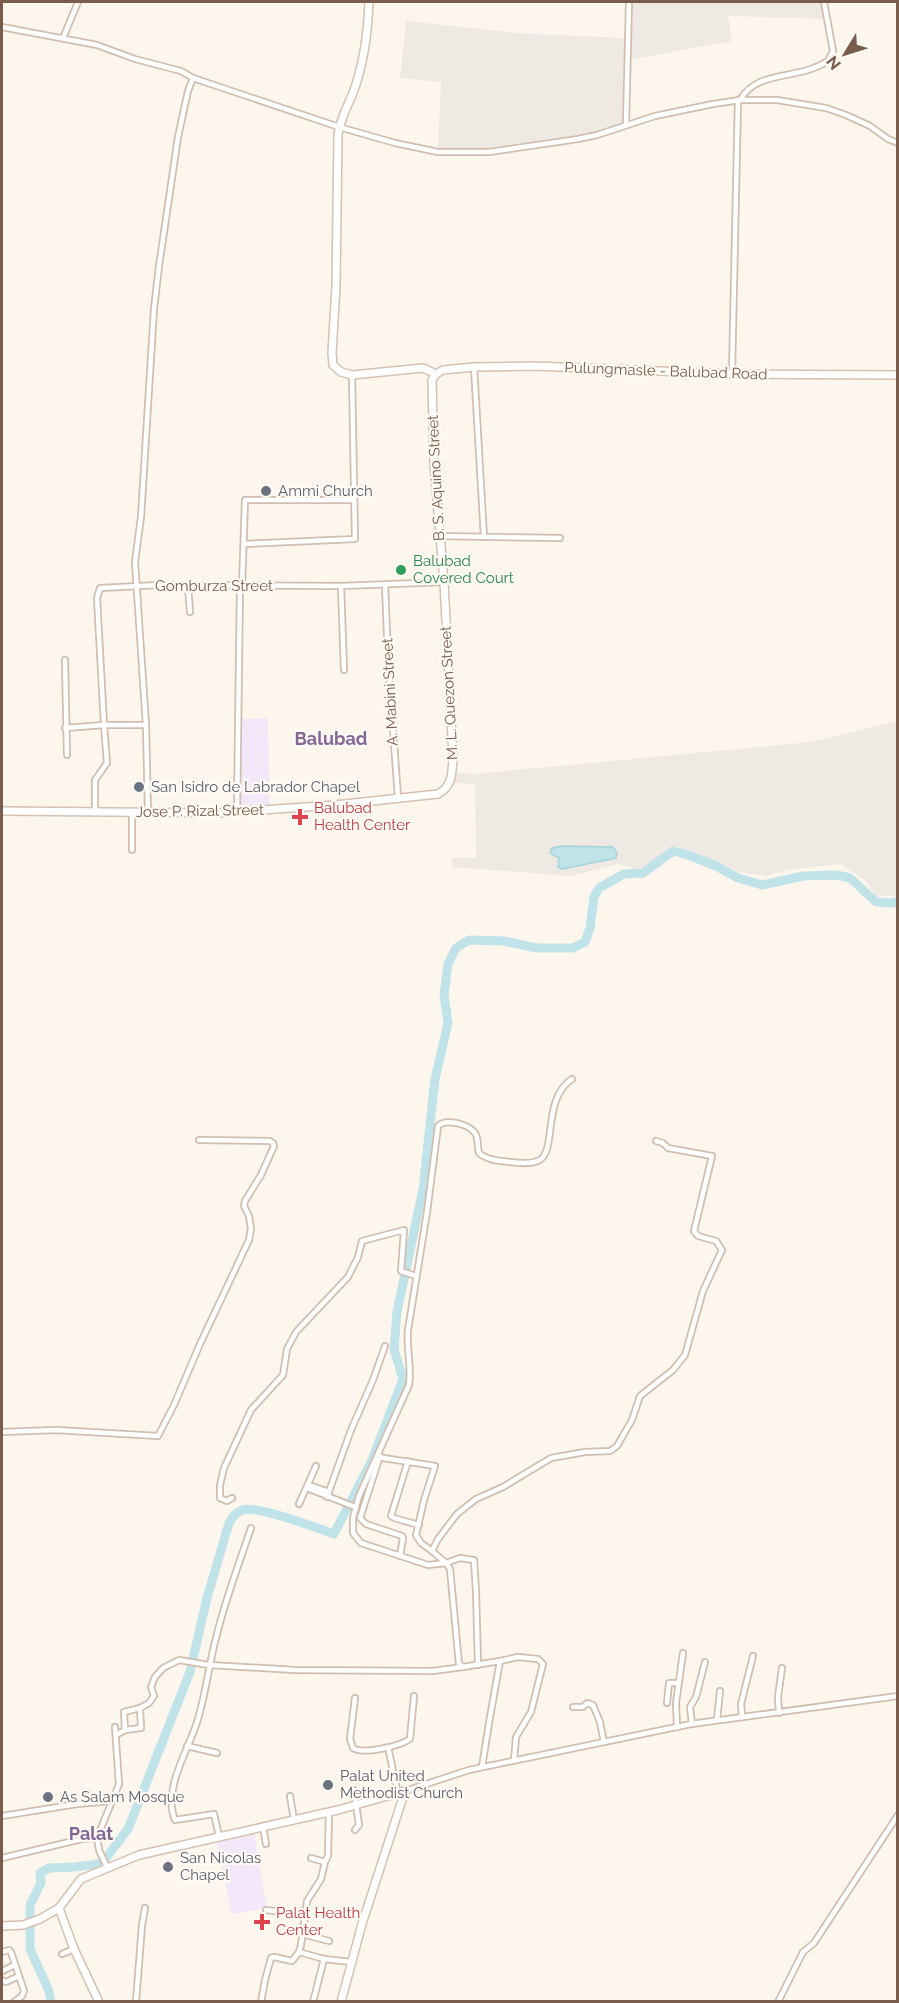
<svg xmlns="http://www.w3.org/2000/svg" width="899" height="2003" font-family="Raleway,sans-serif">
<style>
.industrial{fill:#efe9e4}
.education{fill:#f3e8fa}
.water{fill:#bfe3e8;stroke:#a5d3da;stroke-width:1.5}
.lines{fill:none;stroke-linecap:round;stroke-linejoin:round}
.river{stroke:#bfe3e8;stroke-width:9}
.street-casing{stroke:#d1beb0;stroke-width:8}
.secondary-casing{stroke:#d6c0b0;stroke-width:10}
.street{stroke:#fff;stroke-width:4.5}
.secondary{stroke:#fff;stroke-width:7}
.worship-dot{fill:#6b7280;stroke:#fffaf3;stroke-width:2}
.leisure-dot{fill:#2e9e5b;stroke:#fffaf3;stroke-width:2}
.health-dot{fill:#e0444e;stroke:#fffaf3;stroke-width:2}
.labels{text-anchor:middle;stroke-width:4.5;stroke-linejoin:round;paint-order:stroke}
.street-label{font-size:15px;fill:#7a5c4d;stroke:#fffaf3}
.worship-label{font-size:15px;fill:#5b616d;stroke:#fffaf3;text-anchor:start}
.leisure-label{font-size:15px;fill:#27864d;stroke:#fffaf3;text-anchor:start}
.health-label{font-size:15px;fill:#be3a42;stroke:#fffaf3;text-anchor:start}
.quarter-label{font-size:18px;font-weight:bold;fill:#846695;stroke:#fffaf3}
</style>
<rect width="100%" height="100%" fill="#fdf6ec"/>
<g class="industrial">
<path d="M631,2H823L827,19L728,16L732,41L628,60Z"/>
<path d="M406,21L516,33L625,38L622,127L577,137L488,152L438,151L441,82L400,78Z"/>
<path d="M897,721V895L876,897L866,881L841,864L787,870L765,876L739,872L675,846L639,870L618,864L570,876L453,867L452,858H476L475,784L453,783L454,773L475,774L811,742Z"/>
</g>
<g class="education">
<path d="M268,718L270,809L238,810V719Z"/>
<path d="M254,1832L267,1908L232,1914L216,1840Z"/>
</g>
<path class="water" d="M562,846L613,847L617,853L616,858L562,869L558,867L559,858L550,853L552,848Z"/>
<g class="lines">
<path class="river" d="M51,2002L49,1991L30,1949V1905L41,1883L40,1873L49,1868L74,1867L93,1865L103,1862L128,1829L190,1672L207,1598L229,1523C232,1518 236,1512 242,1510C257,1505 317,1528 334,1534L372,1460L403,1379L394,1349L397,1312L423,1189L435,1079L448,1023L444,995L448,964L456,948L469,940L504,941L536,948H573L585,942L590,928L594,897L599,888L624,874L643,873L673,851L688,855L716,866L738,878L762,885L803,876L836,875L850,878L876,902L892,903L898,901"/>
<g class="street-casing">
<g id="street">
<path d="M2,27L97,45L135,59L181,71L193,78L339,127L395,143L438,152H489L578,139L597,135L655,116L713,104L740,100H777L826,108L846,115L870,126L888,139L898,143"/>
<path d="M63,38L78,2"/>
<path d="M740,100C755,74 785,78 811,69C817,67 823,64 828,61L833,51L824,2"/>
<path d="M626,124L629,2"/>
<path d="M474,367L484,537"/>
<path d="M732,374L738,100"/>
<path d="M440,536L560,538"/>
<path d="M244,544L355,539L352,375"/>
<path d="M385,585L388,658L398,798"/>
<path d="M188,586L190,612"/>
<path d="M341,586L344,670"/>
<path d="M242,587L245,500H353"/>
<path d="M65,660L67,755"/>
<path d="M65,728L104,725L97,598L100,588L160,585L341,586L444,582"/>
<path d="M237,812L240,587"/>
<path d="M95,813V780L107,763L104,725H146"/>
<path d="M148,813L146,725L135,562L141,517L154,309L159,266L178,137L188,91L193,78"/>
<path d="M132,850V813"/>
<path d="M2,1432L56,1430L158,1436L174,1405L200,1344L249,1240L251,1229L249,1216L244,1206L245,1201L261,1175L274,1146L273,1143L270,1141L199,1140"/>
<path d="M380,1456L360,1518L366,1524L402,1536L403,1538L400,1556"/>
<path d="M377,1457L435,1466L424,1500L416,1535L421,1543L432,1551"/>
<path d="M408,1461L391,1516L394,1518L419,1525"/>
<path d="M309,1485L329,1492"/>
<path d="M307,1488L355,1507"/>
<path d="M327,1497L351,1430L373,1380L385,1346"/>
<path d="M232,1498L227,1501L220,1498V1485L224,1468L251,1410L283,1375L287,1349L296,1332L348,1277L358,1257L362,1241L404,1230L401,1271L416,1276"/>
<path d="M299,1504L316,1466"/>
<path d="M500,1661L518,1657L538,1659L543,1664L531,1712L516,1737L514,1761"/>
<path d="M478,1665L476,1591L474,1560L460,1558L446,1563L432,1551L438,1539L457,1514L476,1499L503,1487L551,1458L585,1452L610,1451L617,1446L632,1420L640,1396L673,1370L685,1355L703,1291L722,1250L716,1241L698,1236L694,1231L712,1156L668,1148L663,1143L656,1141"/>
<path d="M355,1698L350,1739L353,1748C363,1755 400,1746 410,1739L414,1696"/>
<path d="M667,1703L669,1683H678"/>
<path d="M573,1707H583L587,1703L593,1705L600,1722L604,1742"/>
<path d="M140,1708L149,1703L154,1696L151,1687L155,1677L163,1668L179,1660L209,1665L295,1670L433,1671L463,1667"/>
<path d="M779,1713L778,1697L782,1668"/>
<path d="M742,1717L741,1704L753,1656"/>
<path d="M717,1720L720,1691"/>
<path d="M692,1724L690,1707L696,1697L705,1662"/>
<path d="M677,1727L676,1703L683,1653"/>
<path d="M116,1735L125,1730L141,1728L140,1708L124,1712L125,1730"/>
<path d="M187,1746L217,1753"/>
<path d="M388,1747L398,1794"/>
<path d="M482,1767L489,1723L500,1661L463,1667L459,1664L450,1569L446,1563L428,1565L361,1543L353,1533V1518L359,1496L409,1385C412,1367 406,1348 408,1330L427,1212L438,1126C446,1118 468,1124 475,1133C479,1139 477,1147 479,1153C486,1160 500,1161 510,1162C518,1163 534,1165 541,1159C556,1147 543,1098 572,1079"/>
<path d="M354,1790L359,1825L355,1830"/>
<path d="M405,1791L469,1770L691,1724L898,1696"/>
<path d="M290,1796L294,1820"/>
<path d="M2,1816L77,1804L112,1801"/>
<path d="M263,1827L266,1844"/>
<path d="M219,1836L214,1814L175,1820C162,1788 190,1748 198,1719C206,1692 209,1664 216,1638C225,1600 239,1564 251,1528"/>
<path d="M2,1858L82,1839L97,1838"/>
<path d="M311,1858L325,1862"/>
<path d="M107,1867L99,1850L97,1838L119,1784L115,1727"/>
<path d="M266,1910L304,1915"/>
<path d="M302,1934L329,1941"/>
<path d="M2,1952L9,1950L11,1952L24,1991L22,1996L14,2002"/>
<path d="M299,1952L324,1959L352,1962"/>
<path d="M62,1954L74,1949"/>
<path d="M2,1971L15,1965"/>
<path d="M2,1980L6,1982L19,1976"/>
<path d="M136,2002L142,1925L145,1908"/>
<path d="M261,2002L265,1980L271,1958L274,1957L292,1961L299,1952L301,1945L307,1901L321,1879L325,1862L328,1856L329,1812"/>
<path d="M313,2002L324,1959"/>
<path d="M778,2002L803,1952L814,1943L898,1815"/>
</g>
</g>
<g class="secondary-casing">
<g id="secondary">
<path d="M369,2C368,29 365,55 357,81C352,100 340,116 338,135L336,286L332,353L333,365L341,372L352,375L423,368L436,374"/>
<path d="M436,374L443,370L474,367L535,366L732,374L898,375"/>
<path d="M2,811L217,813L335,805L438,794C453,786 452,772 453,757L444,582L434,464L432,380L436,374"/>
<path d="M59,1908L74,1949L99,2002"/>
<path d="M2,1926L23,1925L40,1919L59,1908L81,1879L139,1855L338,1810L405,1791"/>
<path d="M341,2002L362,1924L405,1791"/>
</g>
</g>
<use href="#street" class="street"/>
<use href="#secondary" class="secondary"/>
</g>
<g class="worship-dot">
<circle cx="266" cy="491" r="6"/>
<circle cx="139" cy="787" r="6"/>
<circle cx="328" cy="1785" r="6"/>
<circle cx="48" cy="1797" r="6"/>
<circle cx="168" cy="1867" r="6"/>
</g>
<circle class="leisure-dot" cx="401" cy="570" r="6"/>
<g class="health-dot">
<path d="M297 808h6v6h6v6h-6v6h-6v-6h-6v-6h6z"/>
<path d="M259 1913h6v6h6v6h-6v6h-6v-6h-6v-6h6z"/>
</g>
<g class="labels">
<g class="street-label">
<text transform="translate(666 371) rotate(2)" y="5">Pulungmasle - Balubad Road</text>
<text transform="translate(436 478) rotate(-93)" y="5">B. S. Aquino Street</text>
<text x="214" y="591">Gomburza Street</text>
<text transform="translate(390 692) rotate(-93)" y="5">A. Mabini Street</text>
<text transform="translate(449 693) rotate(-93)" y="5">M. L. Quezon Street</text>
<text transform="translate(200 811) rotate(-1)" y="5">Jose P. Rizal Street</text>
</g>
<g class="worship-label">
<text x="278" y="496">Ammi Church</text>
<text x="151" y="792">San Isidro de Labrador Chapel</text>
<text x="340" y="1781">Palat United<tspan x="340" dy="17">Methodist Church</tspan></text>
<text x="60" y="1802">As Salam Mosque</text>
<text x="180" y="1863">San Nicolas<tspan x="180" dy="17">Chapel</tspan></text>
</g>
<g class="leisure-label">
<text x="413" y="566">Balubad<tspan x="413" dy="17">Covered Court</tspan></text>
</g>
<g class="health-label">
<text x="314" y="813">Balubad<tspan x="314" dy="17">Health Center</tspan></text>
<text x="276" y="1918">Palat Health<tspan x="276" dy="17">Center</tspan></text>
</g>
<g class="quarter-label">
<text x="331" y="745">Balubad</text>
<text x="91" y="1840">Palat</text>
</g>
</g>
<rect width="899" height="2003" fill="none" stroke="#7a5c4d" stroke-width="6"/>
<g transform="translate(845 54) rotate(232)" stroke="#fffaf3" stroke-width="4.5" paint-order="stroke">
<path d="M0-4.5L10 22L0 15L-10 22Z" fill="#7a5c4d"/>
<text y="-9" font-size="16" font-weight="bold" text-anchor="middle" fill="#7a5c4d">N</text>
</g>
</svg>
